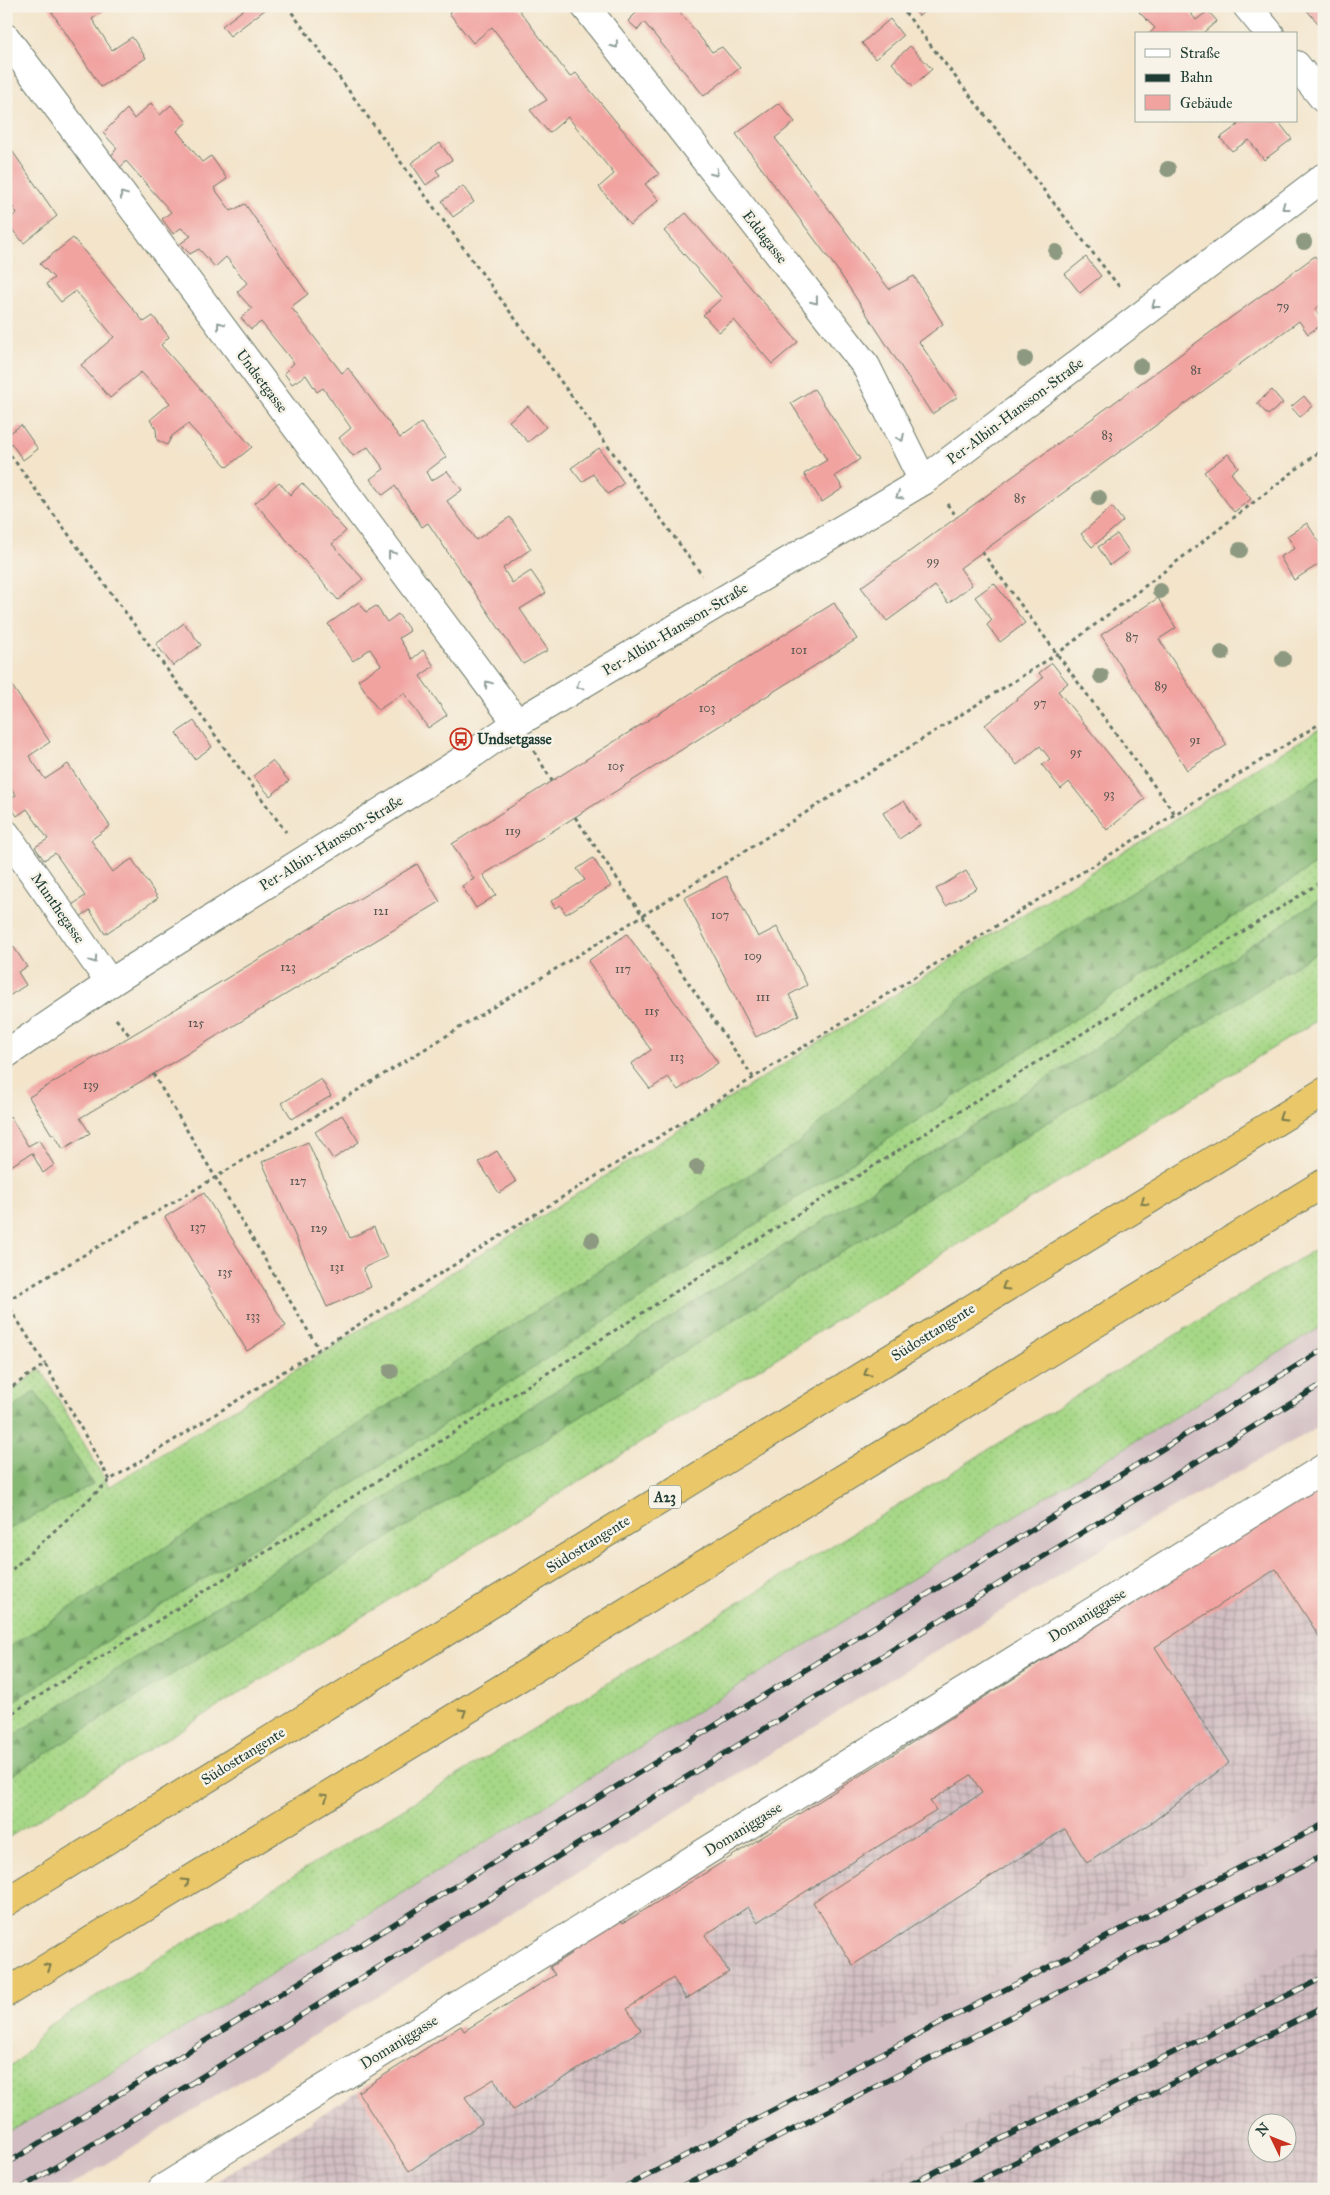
<svg xmlns="http://www.w3.org/2000/svg" width="1330" height="2195" font-family="'IM FELL Great Primer',serif">
<style>
.industrial{fill:url(#industrial-grid);fill-rule:evenodd}
.railway{fill:#d2bec2}
.grass{fill:url(#grass-dots);stroke:#628a5d}
.forest{fill:url(#forest-firs);stroke:#527a54}
.building{fill:#f1a3a0}
.lines{fill:none;stroke-linecap:round;stroke-linejoin:round}
.minor-casing{stroke:#697768;stroke-width:30}
.highway-casing{stroke:#697768;stroke-width:30}
.path{stroke:#697768;stroke-width:3;stroke-dasharray:4 4;stroke-linecap:butt}
.minor{stroke:#fff;stroke-width:28}
.highway{stroke:#eac769;stroke-width:28}
.rail-casing{stroke:#1f3d34;stroke-width:5.5}
.rail{stroke:#f7f3e8;stroke-width:4;stroke-dasharray:11;stroke-linecap:butt}
.tree{fill:#8d9980}
.oneway{stroke:#8f9e9a}
.oneway2{stroke:#7a7b4c}
.labels{text-anchor:middle;stroke-width:5;stroke-linejoin:round;paint-order:stroke}
.number-label{font-size:12px;fill:#54564f}
.shield{fill:#f7f3e8;stroke:#60746a;stroke-width:1}
.shield-label{font-size:14px;font-weight:bold;fill:#1f3d34}
.street-label{font-size:15px;fill:#1f3d34;stroke:#f7f3e8}
.poi-label{font-size:15px;font-weight:bold;fill:#1f3d34;stroke:#f7f3e8;text-anchor:start}
</style>
<defs>
<pattern id="industrial-grid" width="8" height="8" patternUnits="userSpaceOnUse" patternTransform="scale(1.25)"><rect width="8" height="8" fill="#d2bec2"/><path d="M0 4h8M4 0v8" fill="none" stroke="#aa9c9e"/></pattern>
<pattern id="grass-dots" width="8" height="8" patternUnits="userSpaceOnUse" patternTransform="scale(1.25)"><rect width="8" height="8" fill="#a6d786"/><path d="M2 2h.1M6 6h.1" fill="none" stroke="#8eb974" stroke-width="1.8" stroke-linecap="round"/></pattern>
<pattern id="forest-firs" width="22" height="20" patternUnits="userSpaceOnUse" patternTransform="scale(1.25)"><rect width="22" height="20" fill="#84b873"/><path d="M5 1l3.5 6h-7zM16 11l3.5 6h-7z" fill="#6b975f"/></pattern>
</defs>
<rect width="100%" height="100%" fill="#f7f3e8"/>
<filter id="ink" filterUnits="userSpaceOnUse"><feTurbulence type="fractalNoise" baseFrequency=".02" numOctaves="2"/><feDisplacementMap in="SourceGraphic" scale="10" xChannelSelector="R" yChannelSelector="G"/><feConvolveMatrix kernelMatrix="1 2 1 2 8 2 1 2 1" color-interpolation-filters="sRGB"/></filter>
<filter id="wash" filterUnits="userSpaceOnUse"><feTurbulence type="fractalNoise" baseFrequency=".0096" numOctaves="4" result="noise"/><feDisplacementMap in="SourceGraphic" scale="20" xChannelSelector="R" yChannelSelector="G"/><feGaussianBlur stdDeviation="1.12" result="paint"/><feColorMatrix in="noise" values="0 0 0 0 0 0 0 0 0 0 0 0 0 0 0 0 0 1.4 0 .05"/><feComposite in="paint" operator="in"/></filter>
<g filter="url(#wash)">
<rect width="100%" height="100%" fill="#f3e4ca"/>
<g class="industrial">
<path d="M1324,1483V1803L582,2189H204L461,2026L465,2030L554,1975L550,1967L572,1953L569,1947L623,1922L702,1875Z"/>
<path d="M1324,1942V2189H841ZM1258,2122H1288V2152H1258Z"/>
</g>
<g class="railway">
<path d="M1324,1325V1424L1124,1535L65,2189H6V2133L80,2092Z"/>
<path d="M1324,1803V1942L841,2189H582Z"/>
</g>
<g class="grass">
<path d="M1324,726V774L965,993L797,1144L6,1649V1531L92,1484L35,1391L6,1413V1395L41,1369L109,1487Z"/>
<path d="M1324,859V897L1109,1039L6,1740V1706Z"/>
<path d="M1324,948V1016L6,1839V1779Z"/>
<path d="M1324,1244V1325L80,2092L6,2133V2069L17,2062L47,2027Z"/>
</g>
<g class="forest">
<path d="M1324,774V859L6,1706V1649L797,1144L965,993Z"/>
<path d="M1324,897V948L6,1779V1740L1109,1039Z"/>
<path d="M35,1391L93,1484L6,1531V1413Z"/>
</g>
<g id="blocks">
<g class="building">
<path d="M48,6H111L92,19L112,50L132,37L146,58L101,87Z"/>
<path d="M248,6H270L230,36L222,26Z"/>
<path d="M458,6H516L570,77L576,73L659,174L645,184L659,200L630,225L599,187L614,174L568,117L549,133L530,110L547,100L492,27L473,43L449,13Z"/>
<path d="M631,6H675L712,52L722,47L740,68L704,96L644,22L638,30L628,21L637,12Z"/>
<path d="M911,6H930L919,16Z"/>
<path d="M1144,6H1185L1196,20L1208,11L1217,21L1204,32L1206,34H1149L1155,28L1139,12Z"/>
<path d="M1303,6H1324V30Z"/>
<path d="M890,19L903,36L875,59L862,43Z"/>
<path d="M910,46L932,69L913,86L892,63Z"/>
<path d="M151,103L160,115L171,105L187,122L177,131L202,162L211,156L227,179L214,188L231,211L245,204L308,294L291,307L342,373L348,368L400,438L421,423L446,457L426,472L431,481L447,471L462,490L447,501L476,540L510,517L531,549L503,568L512,583L531,571L546,593L520,609L548,650L523,664L428,523L422,527L395,486L383,495L370,479L384,469L368,447L353,456L339,438L351,428L323,388L317,392L306,375L292,384L284,373L294,363L261,322L251,329L241,318L252,309L237,292L247,283L226,257L215,267L199,249L190,254L180,244L191,236L181,228L173,234L162,219L171,212L126,161L119,169L109,159L117,148L103,133L127,109L134,119Z"/>
<path d="M779,103L795,122L775,138L889,289L914,276L943,324L919,342L957,397L932,414L839,272L736,134Z"/>
<path d="M1235,121H1278L1292,139L1264,160L1249,140L1232,151L1220,138L1238,125Z"/>
<path d="M6,142L57,216L24,243L6,223V221L17,213L6,197Z"/>
<path d="M440,143L452,160L436,170L440,175L426,185L411,163Z"/>
<path d="M463,186L474,202L453,217L442,201Z"/>
<path d="M686,213L798,342L772,364L734,320L719,332L703,315L722,298L664,231Z"/>
<path d="M73,238L144,322L153,316L169,337L161,345L252,447L227,467L188,424L172,436L167,445L157,440L156,429L150,420L170,403L141,372L110,398L81,365L114,337L76,291L61,302L46,284L54,278L40,264Z"/>
<path d="M1324,253V303L1315,309L1324,323L1308,334L1299,321L960,568L972,585L948,603L935,586L887,621L861,587L1270,289L1315,256L1317,259Z"/>
<path d="M1086,257L1101,276L1080,293L1065,274Z"/>
<path d="M814,389L860,459L835,476L843,488L822,502L804,474L827,460L791,403Z"/>
<path d="M1272,390L1283,403L1268,415L1257,403Z"/>
<path d="M1304,396L1312,406L1300,417L1291,407Z"/>
<path d="M528,406L546,427L528,442L509,421Z"/>
<path d="M21,425L38,449L23,460L6,436Z"/>
<path d="M599,448L624,483L608,494L593,474L582,482L571,468Z"/>
<path d="M1228,454L1238,467L1231,473L1251,499L1234,512L1204,472Z"/>
<path d="M279,482L290,495L302,483L346,531L332,544L363,579L338,600L255,503Z"/>
<path d="M1112,507L1123,521L1092,547L1081,534Z"/>
<path d="M1307,523L1324,550V561L1294,580L1280,557L1295,548L1287,536Z"/>
<path d="M1117,534L1129,551L1110,565L1098,547Z"/>
<path d="M994,583L1025,623L1000,642L987,625L992,620L975,597Z"/>
<path d="M1158,598L1176,628L1159,639L1227,745L1187,770L1101,635Z"/>
<path d="M359,602L366,612L376,606L387,622L398,614L410,631L399,638L412,659L423,650L434,666L420,676L447,715L428,728L404,693L378,710L358,680L381,665L370,649L353,661L328,624Z"/>
<path d="M834,603L857,639L483,875L496,895L476,908L462,886L474,879L452,844Z"/>
<path d="M184,623L201,645L173,666L156,644Z"/>
<path d="M1052,663L1068,683L1058,691L1145,799L1107,830L1069,782L1061,789L1042,765L1050,759L1040,746L1017,765L985,725L1043,678L1039,673Z"/>
<path d="M6,677L50,742L29,756L45,779L68,764L110,826L91,840L112,872L132,859L158,898L105,934L90,910L80,917L72,905L85,896L55,853L44,860L35,847L48,839L27,809L17,816L7,801L16,795L6,780Z"/>
<path d="M194,721L212,747L195,759L176,733Z"/>
<path d="M272,761L289,781L270,796L253,776Z"/>
<path d="M904,801L920,825L899,839L883,813Z"/>
<path d="M593,858L611,886L566,914L560,905L555,908L551,901L585,880L577,869Z"/>
<path d="M417,864L440,902L80,1118L90,1133L63,1149L54,1134L52,1135L29,1097Z"/>
<path d="M966,871L977,888L946,906L936,889Z"/>
<path d="M726,876L758,937L777,927L807,985L789,995L799,1015L756,1037L684,898Z"/>
<path d="M627,934L718,1063L678,1090L668,1077L650,1089L631,1064L651,1050L588,961Z"/>
<path d="M13,946L27,967L18,972L26,985L6,998V950Z"/>
<path d="M321,1079L331,1096L292,1119L282,1103Z"/>
<path d="M342,1115L359,1142L333,1159L315,1132Z"/>
<path d="M10,1116L28,1146L39,1140L54,1165L43,1173L32,1153L6,1169V1119Z"/>
<path d="M308,1142L350,1238L374,1227L387,1257L363,1268L371,1287L327,1307L262,1162Z"/>
<path d="M497,1151L516,1182L499,1193L479,1162Z"/>
<path d="M204,1193L286,1326L247,1351L165,1217Z"/>
<path d="M1324,1483V1644L1276,1569L1155,1647L1229,1763L1154,1821L1087,1863L1065,1829L853,1965L813,1902L982,1793L971,1775L930,1801L936,1810L757,1922L748,1907L705,1935L729,1972L686,1999L673,1978L627,2009L641,2030L513,2110L494,2079L465,2097L482,2123L409,2171L358,2092L461,2026L464,2031L555,1975L550,1967L572,1953L569,1947L620,1917L623,1923L702,1875Z"/>
</g>
</g>
</g>
<g filter="url(#ink)">
<use href="#blocks" fill-opacity="0" stroke="#697768" stroke-width="1"/>
<g class="lines">
<g class="minor-casing">
<g id="minor">
<path d="M585,6L866,366L923,481"/>
<path d="M1247,6L1270,34"/>
<path d="M6,38L517,723"/>
<path d="M1296,65L1324,99"/>
<path d="M6,834L110,983"/>
<path d="M6,1054L110,983L474,753L517,723L923,481L1324,177"/>
<path d="M162,2189L1324,1468"/>
</g>
</g>
<g class="highway-casing">
<g id="highway">
<path d="M6,1902L1324,1092"/>
<path d="M6,1993L1324,1183"/>
</g>
</g>
<g class="path">
<path d="M287,6L702,575"/>
<path d="M900,6L1121,289"/>
<path d="M6,449L286,832"/>
<path d="M947,504L957,517"/>
<path d="M982,552L1175,814"/>
<path d="M534,751L552,781"/>
<path d="M575,817L753,1077"/>
<path d="M116,1019L130,1036"/>
<path d="M153,1074L319,1349"/>
<path d="M6,1301L216,1177L642,916L1057,654L1324,448"/>
<path d="M6,1302L45,1364"/>
<path d="M6,1391L45,1364L110,1480"/>
<path d="M6,1575L110,1480L1324,721"/>
<path d="M6,1717L1324,880"/>
</g>
<use href="#minor" class="minor"/>
<use href="#highway" class="highway"/>
<g class="rail-casing">
<g id="rail">
<path d="M6,2164L1324,1349"/>
<path d="M20,2189L1324,1383"/>
<path d="M621,2189L1324,1824"/>
<path d="M678,2189L1324,1855"/>
<path d="M901,2189L1324,1977"/>
<path d="M962,2189L1324,2007"/>
</g>
</g>
<use href="#rail" class="rail"/>
</g>
<g class="tree">
<circle cx="1168" cy="169" r="8"/>
<circle cx="1304" cy="242" r="8"/>
<circle cx="1056" cy="252" r="8"/>
<circle cx="1025" cy="359" r="8"/>
<circle cx="1140" cy="366" r="8"/>
<circle cx="1099" cy="498" r="8"/>
<circle cx="1240" cy="550" r="8"/>
<circle cx="1160" cy="591" r="8"/>
<circle cx="1222" cy="653" r="8"/>
<circle cx="1283" cy="659" r="8"/>
<circle cx="1101" cy="676" r="8"/>
<circle cx="697" cy="1167" r="8"/>
<circle cx="592" cy="1240" r="8"/>
<circle cx="391" cy="1371" r="8"/>
</g>
<defs><path id="oneway-chevron" d="M-2-3.5L2.5 0L-2 3.5" fill="none" stroke-width="1.6" stroke-linecap="round" stroke-linejoin="round" transform="scale(1.25)"/></defs>
<g class="oneway">
<use href="#oneway-chevron" transform="translate(615 45) rotate(52)"/>
<use href="#oneway-chevron" transform="translate(715 173) rotate(52)"/>
<use href="#oneway-chevron" transform="translate(123 195) rotate(-127)"/>
<use href="#oneway-chevron" transform="translate(1285 207) rotate(143)"/>
<use href="#oneway-chevron" transform="translate(815 301) rotate(52)"/>
<use href="#oneway-chevron" transform="translate(1155 305) rotate(143)"/>
<use href="#oneway-chevron" transform="translate(220 325) rotate(-127)"/>
<use href="#oneway-chevron" transform="translate(901 438) rotate(64)"/>
<use href="#oneway-chevron" transform="translate(899 496) rotate(149)"/>
<use href="#oneway-chevron" transform="translate(391 554) rotate(-127)"/>
<use href="#oneway-chevron" transform="translate(488 684) rotate(-127)"/>
<use href="#oneway-chevron" transform="translate(579 686) rotate(149)"/>
<use href="#oneway-chevron" transform="translate(94 960) rotate(55)"/>
</g>
<g class="oneway2">
<use href="#oneway-chevron" transform="translate(1282 1117) rotate(148)"/>
<use href="#oneway-chevron" transform="translate(1144 1202) rotate(148)"/>
<use href="#oneway-chevron" transform="translate(1005 1287) rotate(148)"/>
<use href="#oneway-chevron" transform="translate(867 1373) rotate(148)"/>
<use href="#oneway-chevron" transform="translate(463 1712) rotate(-32)"/>
<use href="#oneway-chevron" transform="translate(325 1797) rotate(-32)"/>
<use href="#oneway-chevron" transform="translate(186 1882) rotate(-32)"/>
<use href="#oneway-chevron" transform="translate(48 1967) rotate(-32)"/>
</g>
</g>
<defs>
<g id="bus-ring" transform="scale(1.125)"><circle r="9.5" fill="#f7f3e8" stroke="#c8321e" stroke-width="1.5"/><path d="M-5-6H5V4H4V6H2V4H-2V6H-4V4H-5ZM-3.5-4V0h7V-4ZM-3.5 1.2v1.5H-2V1.2ZM2 1.2v1.5H3.5V1.2Z" fill="#c8321e"/></g>
</defs>
<g fill-rule="evenodd">
<use href="#bus-ring" x="461" y="739"/>
</g>
<g class="labels">
<g class="number-label">
<text x="1283" y="310">79</text>
<text x="1196" y="374">81</text>
<text x="1107" y="439">83</text>
<text x="1020" y="502">85</text>
<text x="933" y="565">99</text>
<text x="1132" y="641">87</text>
<text x="799" y="654">101</text>
<text x="1161" y="690">89</text>
<text x="1040" y="707">97</text>
<text x="707" y="712">103</text>
<text x="1195" y="744">91</text>
<text x="1076" y="756">95</text>
<text x="616" y="770">105</text>
<text x="1109" y="798">93</text>
<text x="513" y="835">119</text>
<text x="381" y="915">121</text>
<text x="720" y="919">107</text>
<text x="753" y="960">109</text>
<text x="288" y="971">123</text>
<text x="623" y="973">117</text>
<text x="763" y="1001">111</text>
<text x="652" y="1015">115</text>
<text x="196" y="1027">125</text>
<text x="677" y="1061">113</text>
<text x="91" y="1089">139</text>
<text x="298" y="1185">127</text>
<text x="198" y="1231">137</text>
<text x="319" y="1232">129</text>
<text x="337" y="1271">131</text>
<text x="225" y="1276">135</text>
<text x="253" y="1320">133</text>
</g>
<rect class="shield" x="649" y="1485.5" width="32" height="23" rx="4"/>
<g class="shield-label">
<text x="665" y="1502">A23</text>
</g>
<g class="street-label">
<text transform="translate(765 237) rotate(52)" y="5">Eddagasse</text>
<text transform="translate(262 381) rotate(53)" y="5">Undsetgasse</text>
<text transform="translate(1015 411) rotate(-37)" y="5">Per-Albin-Hansson-Straße</text>
<text transform="translate(675 629) rotate(-31)" y="5">Per-Albin-Hansson-Straße</text>
<text transform="translate(331 843) rotate(-32)" y="5">Per-Albin-Hansson-Straße</text>
<text transform="translate(58 908) rotate(55)" y="5">Munthegasse</text>
<text transform="translate(933 1332) rotate(-32)" y="5">Südosttangente</text>
<text transform="translate(588 1544) rotate(-32)" y="5">Südosttangente</text>
<text transform="translate(1087 1615) rotate(-32)" y="5">Domaniggasse</text>
<text transform="translate(243 1756) rotate(-32)" y="5">Südosttangente</text>
<text transform="translate(743 1829) rotate(-32)" y="5">Domaniggasse</text>
<text transform="translate(399 2042) rotate(-32)" y="5">Domaniggasse</text>
</g>
<g class="poi-label">
<text x="477" y="744">Undsetgasse</text>
</g>
</g>
<rect width="1330" height="2195" fill="none" stroke="#f7f3e8" stroke-width="25"/>
<rect x="1135" y="32" width="162" height="90" fill="#f7f3e8" stroke="#a1aaa0"/>
<rect x="1145" y="49" width="25" height="8" fill="#ffffff" stroke="#a1aaa0"/>
<text x="1180" y="58" font-size="15" fill="#1f3d34">Straße</text>
<rect x="1145" y="74" width="25" height="8" fill="#1f3d34" stroke="#a1aaa0"/>
<text x="1180" y="82" font-size="15" fill="#1f3d34">Bahn</text>
<rect x="1145" y="95" width="25" height="15" fill="#f1a3a0" stroke="#a1aaa0"/>
<text x="1180" y="108" font-size="15" fill="#1f3d34">Gebäude</text>
<g transform="translate(1272 2138) rotate(313)"><circle r="24" fill="#f7f3e8" stroke="#a1aaa0"/>
<path d="M0-4L9 19L0 12L-9 19Z" fill="#c8321e"/>
<text y="-8" font-size="14" font-weight="bold" text-anchor="middle" fill="#1f3d34">N</text>
</g>
</svg>
